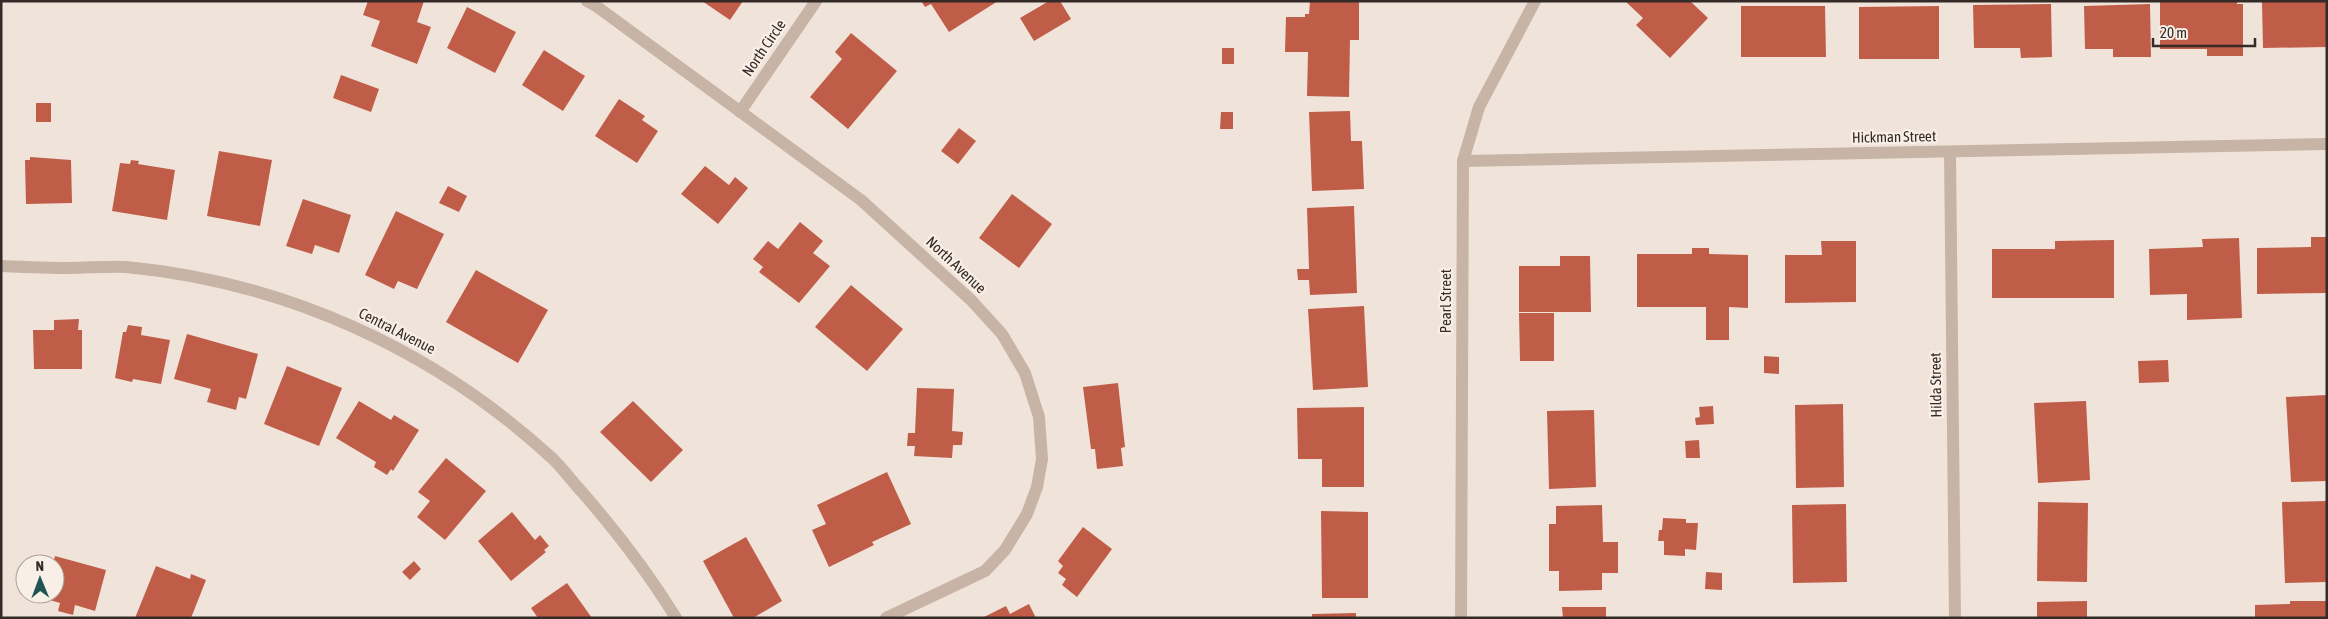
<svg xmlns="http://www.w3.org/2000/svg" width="2328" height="619" font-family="'Asap Condensed',sans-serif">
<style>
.building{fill:#c05d48}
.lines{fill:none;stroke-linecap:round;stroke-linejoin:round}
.minor{stroke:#c8b4a7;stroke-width:12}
.labels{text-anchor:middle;stroke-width:4.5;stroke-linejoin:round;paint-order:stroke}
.street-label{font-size:15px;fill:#342a27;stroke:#f8efe6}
</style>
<rect width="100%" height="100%" fill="#f0e4da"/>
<g class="building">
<path d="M368,1H424L417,22L431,27L417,64L371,46L380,21L363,15Z"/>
<path d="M702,1H743L730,20Z"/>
<path d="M921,1H998L949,32L931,4L925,7Z"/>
<path d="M1049,1H1060L1071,19L1034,41L1020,18Z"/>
<path d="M1310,1H1359V40H1350L1349,97L1307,96L1308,52H1285L1286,17H1305V14H1309Z"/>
<path d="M1625,1H1690L1708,18L1670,58L1636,25L1643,18Z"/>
<path d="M2160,1H2237V4H2243V56H2207V49H2160Z"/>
<path d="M2327,1V47L2263,48L2262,2Z"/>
<path d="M2051,4L2052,57L2021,58L2020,48H1974L1973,5Z"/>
<path d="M2150,4L2151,57H2113V49H2085L2084,6Z"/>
<path d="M1741,6H1825L1826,57H1741Z"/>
<path d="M1939,6V59H1859V7Z"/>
<path d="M467,7L516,32L495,73L447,48Z"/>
<path d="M851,33L897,71L848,129L810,97L842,59L835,52Z"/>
<rect x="1222" y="48" width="12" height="16"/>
<path d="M544,50L585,76L563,111L522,85Z"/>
<path d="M341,75L379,89L371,112L333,98Z"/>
<path d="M619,99L645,116L642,120L658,131L637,163L595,136Z"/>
<rect x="36" y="103" width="15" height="19"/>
<path d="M1350,111L1351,141H1362L1364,189L1312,191L1309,112Z"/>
<path d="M1221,112H1233V129H1220Z"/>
<path d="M959,128L976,141L958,164L941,151Z"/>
<path d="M219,151L272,160L260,226L207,216Z"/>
<path d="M30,157L71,160L72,203L26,204L25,160H30Z"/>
<path d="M131,160L139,161L138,164L175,170L167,220L112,211L120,163L130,164Z"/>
<path d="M705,166L729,185L735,177L748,188L718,224L681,194Z"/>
<path d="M448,186L467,196L459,212L439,203Z"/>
<path d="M1012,194L1052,224L1019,268L979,238Z"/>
<path d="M303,199L351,215L339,253L315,245L312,254L286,246Z"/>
<path d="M1354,206L1357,293L1310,295L1309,280H1298L1297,269H1309L1307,208Z"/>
<path d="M396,211L444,234L417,289L398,281L394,289L365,275Z"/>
<path d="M800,222L823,241L813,253L830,266L799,303L759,272L763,267L753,259L768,241L778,249Z"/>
<path d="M2311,237H2327V293L2257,294V248L2311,247Z"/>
<path d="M2239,238L2242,318L2187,320V294L2150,295L2149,249L2203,247L2202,239Z"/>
<path d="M2114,240V298H1992V249H2055V241Z"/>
<path d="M1821,241H1856V302L1785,303V255H1822Z"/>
<path d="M1692,248H1709V254L1748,255V308L1729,307V340H1706V307H1637V254H1692Z"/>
<path d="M1560,256H1590L1591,312H1519V266H1560Z"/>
<path d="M476,270L548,310L518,363L446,322Z"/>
<path d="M851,285L903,329L867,371L815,327Z"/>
<path d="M1364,306L1368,387L1313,390L1308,309Z"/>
<path d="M1519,313H1554V361H1520Z"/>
<path d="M79,319L78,330H82V369H34L33,330H54V320Z"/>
<path d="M128,325L142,327L141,335L170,340L161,384L133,379L132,382L115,378L123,332H126Z"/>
<path d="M187,334L258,354L246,399L239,397L236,410L207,402L211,389L174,379Z"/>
<path d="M1764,356L1779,357V374L1764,373Z"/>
<path d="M2168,360L2169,382L2139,383L2138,361Z"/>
<path d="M287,366L342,388L319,446L264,424Z"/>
<path d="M1118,383L1125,447L1121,448L1123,466L1097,469L1095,449H1091L1083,387Z"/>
<path d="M917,388L954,389L952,431L963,432L962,445H953L952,458L914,456L915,446H907L908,433H915Z"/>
<path d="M2327,395V481L2291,482L2286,397Z"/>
<path d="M359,401L391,420L394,415L419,430L393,471L391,469L387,475L374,467L376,462L336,438Z"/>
<path d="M633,401L683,450L651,482L600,432Z"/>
<path d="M2086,401L2090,480L2038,483L2034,403Z"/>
<path d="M1843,404L1844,487L1796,488L1795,405Z"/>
<path d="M1713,406L1714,424L1696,425L1695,418L1700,417L1699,407Z"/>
<path d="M1364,407V487H1322V459H1298L1297,408Z"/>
<path d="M1594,410L1596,487L1549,489L1547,411Z"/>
<path d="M1699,440L1700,458H1686L1685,441Z"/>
<path d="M446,458L486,491L445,540L417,517L430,501L418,492Z"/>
<path d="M887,472L911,524L872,542L874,545L829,567L812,530L826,524L817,505Z"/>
<path d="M2327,501V582L2285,583L2282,502Z"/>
<path d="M2038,502L2088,503L2087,582L2037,581Z"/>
<path d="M1846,504L1847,582L1793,583L1792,505Z"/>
<path d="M1602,505L1603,542H1618V573H1602V590L1559,591V571H1549V524H1556V506Z"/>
<path d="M1321,511L1368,512V598H1322Z"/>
<path d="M512,512L535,540L540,535L549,546L544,550L546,552L511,581L478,541Z"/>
<path d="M1663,518L1686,519V523H1698L1696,550L1685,549V556L1664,555V541H1658L1659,530H1662Z"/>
<path d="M1083,527L1112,549L1077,597L1062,585L1066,579L1058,573L1063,566L1058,561Z"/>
<path d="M746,537L782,601L753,618H734L703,561Z"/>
<path d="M55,556L106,570L95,611L75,605L73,615L58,611L60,603L43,598L44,594H55V564H53Z"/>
<path d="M414,561L421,569L410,580L402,572Z"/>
<path d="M156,566L190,579L191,574L206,580L191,618H135Z"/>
<path d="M1706,572L1722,573V590L1705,589Z"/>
<path d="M567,583L592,618H538L531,608Z"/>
<path d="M2087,601V618H2037V602Z"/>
<path d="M2290,601H2327V618H2255V605L2290,604Z"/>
<path d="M1029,604L1036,618H982L1006,606L1010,614Z"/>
<path d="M1562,607H1606V618H1563Z"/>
<path d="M1356,613V618H1312V614Z"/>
</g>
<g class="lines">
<g class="minor">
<path d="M587,1L596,6L861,200L971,300L1002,334L1025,373L1039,417L1042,459L1037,487L1027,514L1005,550L985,571L886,618"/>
<path d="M740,112L816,1"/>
<path d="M1950,152L1955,618"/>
<path d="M1463,161L2327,144"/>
<path d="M1,266C24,267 47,268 70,268C88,268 108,266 126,267C286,282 435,350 553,459C563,469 572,481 582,492C616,531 649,574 676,618"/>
<path d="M1461,618L1463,161L1479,107L1535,1"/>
</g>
</g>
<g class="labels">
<g class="street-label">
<text transform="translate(764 48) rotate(-56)" y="5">North Circle</text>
<text transform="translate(1894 137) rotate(-1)" y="5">Hickman Street</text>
<text transform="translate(956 265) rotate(43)" y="5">North Avenue</text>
<text transform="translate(1446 301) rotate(-90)" y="5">Pearl Street</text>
<text transform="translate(397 331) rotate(27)" y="5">Central Avenue</text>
<text transform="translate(1936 385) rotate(-91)" y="5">Hilda Street</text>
</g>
</g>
<rect width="2328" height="619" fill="none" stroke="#342a27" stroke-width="5"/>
<g transform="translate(40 579) rotate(359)"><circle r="24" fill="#f8efe6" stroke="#aaa09a"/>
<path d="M0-4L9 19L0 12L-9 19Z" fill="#1f5454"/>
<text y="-8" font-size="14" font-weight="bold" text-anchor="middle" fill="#342a27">N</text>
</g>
<path d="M2153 38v8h102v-8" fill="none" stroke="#342a27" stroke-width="2.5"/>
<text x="2160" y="38" font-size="15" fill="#342a27" stroke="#f8efe6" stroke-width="4" paint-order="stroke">20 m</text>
</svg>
